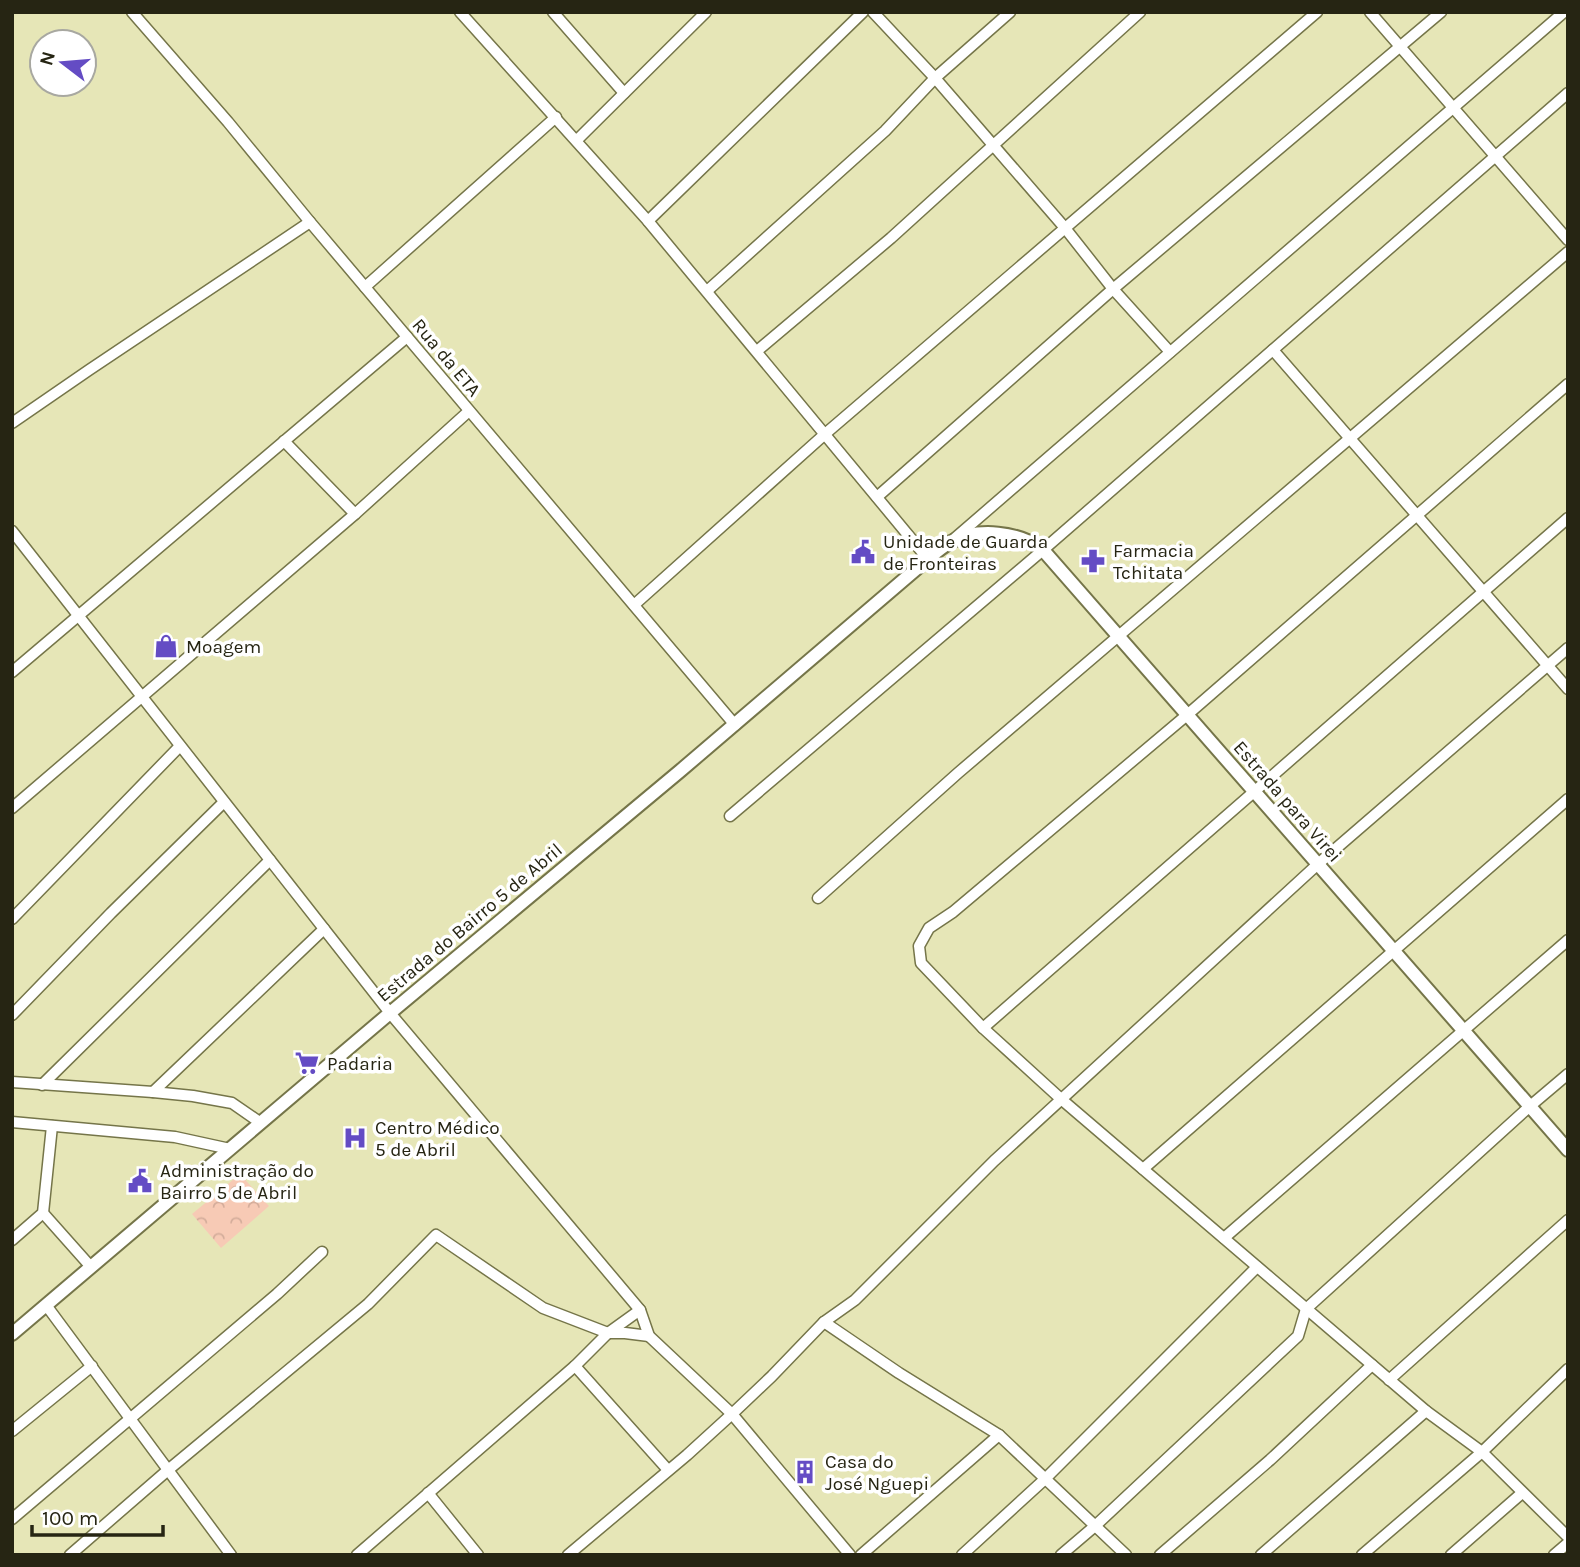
<svg xmlns="http://www.w3.org/2000/svg" width="1580" height="1567" font-family="Karla,sans-serif">
<style>
.park{fill:url(#park-crowns)}
.lines{fill:none;stroke-linecap:round;stroke-linejoin:round}
.minor-casing{stroke:#757549;stroke-width:13}
.tertiary-casing{stroke:#757549;stroke-width:16}
.minor{stroke:#fff;stroke-width:10}
.tertiary{stroke:#fff;stroke-width:12}
.labels{text-anchor:middle;stroke-width:7;stroke-linejoin:round;paint-order:stroke}
.street-label{font-size:19px;fill:#262513;stroke:#fff}
.poi-label{font-size:19px;fill:#262513;stroke:#fff;text-anchor:start}
</style>
<defs>
<pattern id="park-crowns" width="20" height="18" patternUnits="userSpaceOnUse" patternTransform="scale(1.75)"><rect width="20" height="18" fill="#f7cab5"/><path d="M2 6a3 3 0 1 1 6 0M12 15a3 3 0 1 1 6 0" fill="none" stroke="#d4ad9b"/></pattern>
</defs>
<rect width="100%" height="100%" fill="#e6e6b7"/>
<path class="park" d="M240,1174L269,1206L221,1248L192,1214Z"/>
<g class="lines">
<g class="minor-casing">
<g id="minor">
<path d="M132,12L228,122L310,222L735,725"/>
<path d="M460,12L648,221L928,559"/>
<path d="M553,12L624,93"/>
<path d="M873,12L935,78L1065,228L1113,289L1170,352"/>
<path d="M1370,12L1568,240"/>
<path d="M577,140L706,12"/>
<path d="M648,221L863,12"/>
<path d="M365,287L556,117"/>
<path d="M707,291L885,131L935,78L1010,12"/>
<path d="M1273,350L1568,689"/>
<path d="M757,351L891,238L1140,12"/>
<path d="M1568,384L1187,715L953,912L929,928L919,946L921,963L983,1028L1061,1099L1426,1411L1482,1452L1568,1537"/>
<path d="M12,423L89,370L310,222"/>
<path d="M284,441L355,514"/>
<path d="M877,497L1113,289L1441,12"/>
<path d="M12,531L390,1013L640,1310L649,1336L732,1414L850,1555"/>
<path d="M954,539L1564,12"/>
<path d="M634,605L825,434L1317,12"/>
<path d="M12,672L407,337"/>
<path d="M12,808L355,514L469,411"/>
<path d="M730,816L1043,550L1568,93"/>
<path d="M818,898L958,773L1568,252"/>
<path d="M12,919L180,746"/>
<path d="M12,1015L111,913L224,802"/>
<path d="M983,1028L1568,518"/>
<path d="M12,1082L153,1092L193,1096L232,1103L261,1123"/>
<path d="M42,1085L270,860"/>
<path d="M153,1092L324,929"/>
<path d="M12,1122L175,1137L230,1149"/>
<path d="M1143,1169L1568,799"/>
<path d="M43,1213L91,1267"/>
<path d="M1224,1238L1568,940"/>
<path d="M12,1240L43,1213L52,1126"/>
<path d="M46,1305L231,1555"/>
<path d="M824,1322L899,1373L999,1435L1126,1555"/>
<path d="M575,1366L668,1470"/>
<path d="M1389,1380L1568,1220"/>
<path d="M12,1431L92,1366"/>
<path d="M428,1493L478,1555"/>
<path d="M12,1519L277,1294L322,1252"/>
<path d="M70,1555L168,1470L368,1304L436,1235L543,1308L608,1333H625L649,1336"/>
<path d="M357,1555L575,1366L608,1333L640,1310"/>
<path d="M568,1555L687,1455L732,1414L772,1376L824,1322L855,1300L994,1161L1318,864L1568,648"/>
<path d="M861,1555L999,1435"/>
<path d="M962,1555L1045,1479L1257,1267"/>
<path d="M1061,1555L1095,1526L1298,1336L1306,1309L1529,1107L1568,1074"/>
<path d="M1160,1555L1270,1460L1372,1365"/>
<path d="M1261,1555L1426,1411"/>
<path d="M1362,1555L1482,1452L1568,1369"/>
<path d="M1451,1555L1522,1493"/>
<path d="M1554,1555L1568,1543"/>
</g>
</g>
<g class="tertiary-casing">
<path id="tertiary" d="M12,1334L390,1013L680,771L928,559C935,553 943,546 951,542C978,527 1019,532 1043,550L1568,1150"/>
</g>
<use href="#minor" class="minor"/>
<use href="#tertiary" class="tertiary"/>
</g>
<defs>
<g id="civic-bare" transform="scale(1.89)"><path d="M-.6-6.5H3V-4.5H.6V-3L4-1V1h2V6H-6V1h2V-1L-.6-3ZM-1.2 2.5V6h2.4V2.5Z" fill="#644cc4" stroke="#fff" stroke-width="2.5" paint-order="stroke"/></g>
<g id="pharmacy-bare" transform="scale(1.89)"><path d="M-2-6h4v4h4v4h-4v4h-4v-4h-4v-4h4Z" fill="#644cc4" stroke="#fff" stroke-width="2.5" paint-order="stroke"/></g>
<g id="shop-bare" transform="scale(1.89)"><path d="M-5-2.5h2.3a2.7 3.5 0 0 1 5.4 0H5L5.5 6h-11ZM-1.5-2.5h3a1.5 2.3 0 0 0-3 0Z" fill="#644cc4" stroke="#fff" stroke-width="2.5" paint-order="stroke"/></g>
<g id="supermarket-bare" transform="scale(1.89)"><path d="M-6-5.5h2.5l.6 2H6L4.5 2H-2.5L-4.4-4H-6ZM-1.5 3.2a1.3 1.3 0 1 0 .1 0ZM3 3.2a1.3 1.3 0 1 0 .1 0Z" fill="#644cc4" stroke="#fff" stroke-width="2.5" paint-order="stroke"/></g>
<g id="hospital-bare" transform="scale(1.89)"><path d="M-5-5h3v3.5h4V-5h3V5h-3V1.5h-4V5h-3Z" fill="#644cc4" stroke="#fff" stroke-width="2.5" paint-order="stroke"/></g>
<g id="building-bare" transform="scale(1.89)"><path d="M-4-6H4V6H1V3H-1V6H-4ZM-2.5-4.3h1.7v1.8h-1.7ZM.8-4.3h1.7v1.8H.8ZM-2.5-1h1.7V.8h-1.7ZM.8-1h1.7V.8H.8Z" fill="#644cc4" stroke="#fff" stroke-width="2.5" paint-order="stroke"/></g>
</defs>
<g fill-rule="evenodd">
<use href="#civic-bare" x="863" y="552"/>
<use href="#pharmacy-bare" x="1093" y="561"/>
<use href="#shop-bare" x="166" y="646"/>
<use href="#supermarket-bare" x="307" y="1063"/>
<use href="#hospital-bare" x="355" y="1138"/>
<use href="#civic-bare" x="140" y="1181"/>
<use href="#building-bare" x="805" y="1472"/>
</g>
<g class="labels">
<g class="street-label">
<text transform="translate(447 357) rotate(50)" y="7">Rua da ETA</text>
<text transform="translate(1288 801) rotate(49)" y="7">Estrada para Virei</text>
<text transform="translate(469 922) rotate(-40)" y="7">Estrada do Bairro 5 de Abril</text>
</g>
<g class="poi-label">
<text x="883" y="548">Unidade de Guarda<tspan x="883" dy="22">de Fronteiras</tspan></text>
<text x="1113" y="557">Farmacia<tspan x="1113" dy="22">Tchitata</tspan></text>
<text x="186" y="653">Moagem</text>
<text x="327" y="1070">Padaria</text>
<text x="375" y="1134">Centro Médico<tspan x="375" dy="22">5 de Abril</tspan></text>
<text x="160" y="1177">Administração do<tspan x="160" dy="22">Bairro 5 de Abril</tspan></text>
<text x="825" y="1468">Casa do<tspan x="825" dy="22">José Nguepi</tspan></text>
</g>
</g>
<rect width="1580" height="1567" fill="none" stroke="#262513" stroke-width="28"/>
<g transform="translate(63 63) rotate(286)"><circle r="33" fill="#ffffff" stroke="#a8a8a1" stroke-width="2"/>
<path d="M0-5L12 26L0 18L-12 26Z" fill="#644cc4"/>
<text y="-10" font-size="19" font-weight="bold" text-anchor="middle" fill="#262513">N</text>
</g>
<path d="M32 1525v10h131v-10" fill="none" stroke="#262513" stroke-width="3.5"/>
<text x="42" y="1525" font-size="21" fill="#262513" stroke="#ffffff" stroke-width="5" paint-order="stroke">100 m</text>
</svg>
